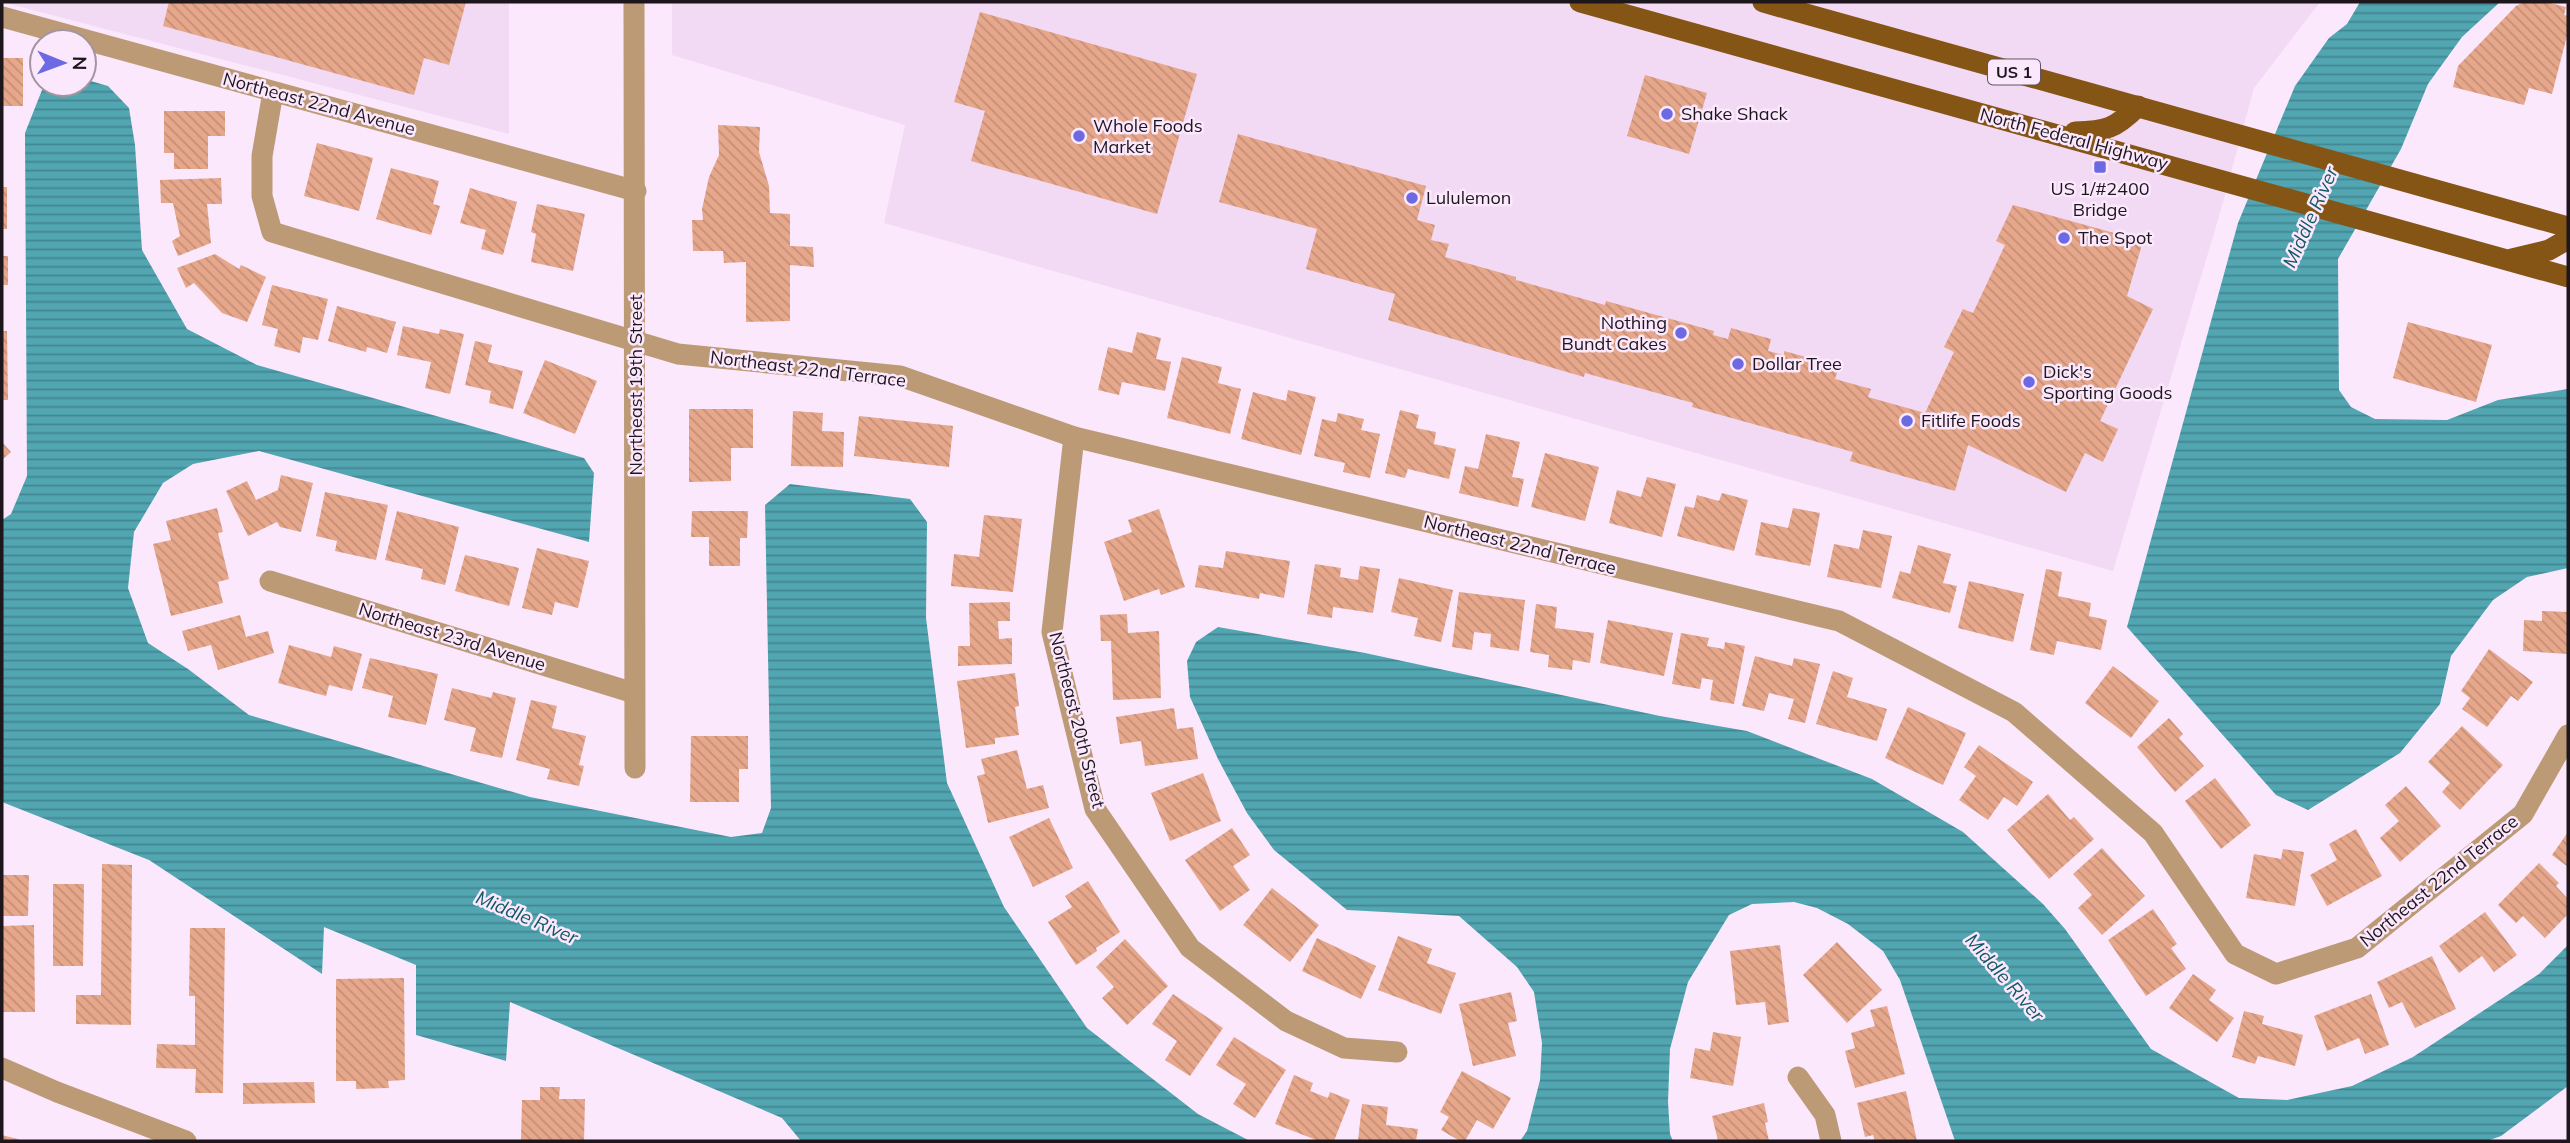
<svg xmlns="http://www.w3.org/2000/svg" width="2570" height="1143" font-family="Mulish,sans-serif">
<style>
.built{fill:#f2d9f4}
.water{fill:url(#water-rules)}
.building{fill:url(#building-back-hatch)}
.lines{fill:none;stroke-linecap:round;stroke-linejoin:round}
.minor{stroke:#bc9a75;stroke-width:21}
.major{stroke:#855516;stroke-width:21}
.poi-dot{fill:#6d69e3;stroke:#fbe8fd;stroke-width:2.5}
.labels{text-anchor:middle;stroke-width:5;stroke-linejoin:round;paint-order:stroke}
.shield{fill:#fbe8fd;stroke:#605560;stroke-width:2}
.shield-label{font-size:16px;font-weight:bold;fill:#1d161d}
.street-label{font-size:18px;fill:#1d161d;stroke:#fbe8fd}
.poi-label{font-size:18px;fill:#1d161d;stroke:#fbe8fd;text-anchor:start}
.water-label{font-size:19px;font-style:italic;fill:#115a63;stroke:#fbe8fd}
</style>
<defs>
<pattern id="water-rules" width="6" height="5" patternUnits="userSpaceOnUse" patternTransform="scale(1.75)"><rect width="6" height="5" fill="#51a6b2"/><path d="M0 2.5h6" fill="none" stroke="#438690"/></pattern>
<pattern id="building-back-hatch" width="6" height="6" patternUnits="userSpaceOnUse" patternTransform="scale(1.75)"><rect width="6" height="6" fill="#e6a78b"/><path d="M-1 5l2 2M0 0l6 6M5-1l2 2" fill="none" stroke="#c58f78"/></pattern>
</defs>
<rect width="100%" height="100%" fill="#fbe8fd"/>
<g class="built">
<path d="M2,2H509V134Z"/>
<path d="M672,2H2320L2254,88L2220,213L2113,571L884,223L905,125L672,55Z"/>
</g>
<g class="water">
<path d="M2360,2H2500L2462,37L2428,84L2401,149L2338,259L2339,390L2351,407L2375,419L2447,420L2498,400L2568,389V568L2527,577L2493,600L2451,656L2440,704L2400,753L2308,810L2276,795L2127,627L2238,223L2295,86L2329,38L2347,24Z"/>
<path d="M84,79L108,86L129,108L135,145L142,250L187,329L257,365L584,458L594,473L589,542L259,451L193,464L163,483L134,532L128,588L148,643L188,669L249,715L530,797L731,837L762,833L771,808L765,505L790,484L910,499L927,522L926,618L947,783L1004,907L1087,1028L1198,1114L1250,1141H801L782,1118L510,1002L506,1061L416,1035V965L324,927L322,974L149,860L2,802V520L11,514L27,476L25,133L42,90L59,84H84Z"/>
<path d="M1218,627L1365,653L1660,716L1747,731L1872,779L1963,832L2043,904L2065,929L2151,1049L2239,1098L2287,1100L2352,1086L2413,1057L2539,974L2568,945V1086L2501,1136L2487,1141H1955L1900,980L1883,951L1848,924L1817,908L1794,902L1752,904L1729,915L1688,982L1670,1049L1668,1102L1670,1134L1673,1141H1520L1527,1131L1540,1080L1542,1043L1534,992L1517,967L1459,916L1347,910L1274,850L1247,813L1218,759L1190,697L1187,661L1196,642Z"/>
</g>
<g class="building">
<path d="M169,2H466L449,65L424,58L414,95L163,26Z"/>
<path d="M2524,2H2545L2566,7L2564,15L2568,16V32L2552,94L2529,88L2524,105L2453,87L2458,66L2516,6Z"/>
<path d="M980,12L1197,74L1157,214L971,161L985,111L954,102Z"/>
<rect x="2" y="58" width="21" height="48"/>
<path d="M1645,75L1707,93L1689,154L1627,136Z"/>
<path d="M164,111H225V136H208V169H174V153H164Z"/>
<path d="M718,125L760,127L759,152L769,186L770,213L790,214V246L813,247L814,267L790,265V321L746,322V262L724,263L723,251H693L692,220H703L702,209L709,177L719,155Z"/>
<path d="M1238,134L1426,186L1417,220L1435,225L1431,240L1449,244L1445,257L1516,277V280L1605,305L1606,301L1714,331L1713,335L1728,339L1731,328L1771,339L1768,351L1784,355V351L1839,366L1835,379L1871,389L1868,397L1925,413L1954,352L1944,347L1963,309L1973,313L2005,245L1996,241L2013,205L2143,241L2127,296L2153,309L2100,421L2118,429L2103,462L2085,453L2066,492L1968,445L1955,491L1850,461L1853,452L1692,407L1693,403L1585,373L1584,377L1388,320L1395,294L1306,269L1317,229L1219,202Z"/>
<path d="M317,143L373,158L359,211L304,196Z"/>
<path d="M391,168L439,181L433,204L440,206L431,235L376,219Z"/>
<path d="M221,178L222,204H207L211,243L178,256L172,241L180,236L173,203H161L160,180Z"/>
<rect x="2" y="187" width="5" height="42"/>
<path d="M470,188L517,202L503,255L481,249L486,230L460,223Z"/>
<path d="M537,204L585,214L573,271L531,262L536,234L531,232Z"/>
<path d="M215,254L239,269L241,265L266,277L247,322L222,313L194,283L186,288L177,268Z"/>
<rect x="2" y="256" width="6" height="29"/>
<path d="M272,285L328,299L318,340L303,337L300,353L274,346L278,329L262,325Z"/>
<path d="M337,306L396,322L387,353L367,347L366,352L328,341Z"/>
<path d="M2408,322L2492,345L2476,402L2393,378Z"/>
<path d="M403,326L439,334L440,329L464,334L450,394L425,388L431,362L397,355Z"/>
<path d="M2,331H7L8,400H2Z"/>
<path d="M1137,332L1161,338L1156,359L1171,362L1165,391L1122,382L1119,395L1098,390L1108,347L1132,353Z"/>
<path d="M475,341L492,345L488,362L523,371L513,409L489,403L491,391L465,385Z"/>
<path d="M1182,357L1222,367L1218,383L1241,389L1230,434L1167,418Z"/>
<path d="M545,360L597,381L575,434L523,413Z"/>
<path d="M1288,390L1316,397L1301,455L1241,439L1253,392L1286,401Z"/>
<path d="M689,409H753V448H731V481L689,482Z"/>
<path d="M1400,410L1419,415L1416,428L1436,432L1434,444L1456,449L1449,479L1408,469L1405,478L1385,473Z"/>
<path d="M793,411L823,413L822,431L844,432L843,467L791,466Z"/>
<path d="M1338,413L1364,419L1361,430L1380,434L1370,478L1343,472L1345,463L1314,456L1322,419L1336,422Z"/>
<path d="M859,416L953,426L949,467L854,456Z"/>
<path d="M1486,434L1520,442L1512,477L1524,479L1518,507L1459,493L1465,466L1478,469Z"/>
<path d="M2,442L11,452L2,460Z"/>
<path d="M1545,453L1599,467L1585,521L1531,507Z"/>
<path d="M281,475L313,483L301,532L280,527L277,522L248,536L226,491L247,481L256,500L278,490Z"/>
<path d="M1647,477L1676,484L1662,537L1609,523L1617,490L1641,497Z"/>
<path d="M325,492L388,505L376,560L335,551L337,541L316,536Z"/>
<path d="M1722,493L1748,500L1734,551L1677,536L1685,506L1694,508L1697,495L1719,501Z"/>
<path d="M217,508L223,532L218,533L229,579L218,582L223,603L171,616L153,544L171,540L166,521Z"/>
<path d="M1793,508L1820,513L1810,566L1755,555L1761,522L1788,528Z"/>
<path d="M1159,509L1185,587L1161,595L1159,589L1124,601L1104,542L1132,532L1128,520Z"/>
<path d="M397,511L459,527L445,585L421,579L423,569L385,560Z"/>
<path d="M692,511H748L747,538H740V566H709V537H691Z"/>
<path d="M984,515L1022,519L1013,592L951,586L954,554L979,557Z"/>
<path d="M1863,530L1892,536L1881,588L1827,577L1834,544L1859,549Z"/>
<path d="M1918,545L1951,554L1943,583L1957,586L1950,613L1892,598L1900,571L1910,574Z"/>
<path d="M537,548L589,561L578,608L555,602L552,615L522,608Z"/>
<path d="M1226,551L1290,561L1284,598L1260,593L1259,599L1195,587L1199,565L1223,568Z"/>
<path d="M465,555L519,568L509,606L455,591Z"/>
<path d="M1315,564L1341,568L1340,577L1358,580L1360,566L1380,569L1373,613L1333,607L1332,618L1307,614Z"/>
<path d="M2046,569L2062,572L2058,596L2091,603L2089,616L2107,620L2101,650L2057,641L2054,655L2030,650Z"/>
<path d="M1399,578L1453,590L1441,642L1414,636L1418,618L1391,612Z"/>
<path d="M1969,581L2024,594L2013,642L1958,628Z"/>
<path d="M1459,592L1525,600L1519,651L1490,647L1491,634L1474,632L1472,650L1452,647Z"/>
<path d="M1010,602V621H998L999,639L1012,638V664L958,666V646H970L969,603Z"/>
<path d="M1536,604L1557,607L1555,628L1594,633L1590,663L1573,660L1572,670L1548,667L1549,655L1530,652Z"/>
<path d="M2542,611L2568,612V654L2523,651L2524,620L2542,621Z"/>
<path d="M1127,614L1128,633L1159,631L1161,698L1113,700L1111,641H1101L1100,615Z"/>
<path d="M240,615L246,637L268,631L274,653L218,670L211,645L188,651L182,631Z"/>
<path d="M1608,620L1673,633L1664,676L1600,663Z"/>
<path d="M1681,633L1709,638L1707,646L1724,649L1725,642L1745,646L1734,704L1710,700L1713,680L1702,678L1700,689L1672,684Z"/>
<path d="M289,645L331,657L334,646L362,654L352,691L329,685L326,696L278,683Z"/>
<path d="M2489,649L2533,682L2518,701L2511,696L2487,727L2462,709L2470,698L2461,691Z"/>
<path d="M1755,656L1792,666L1794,658L1820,664L1805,723L1788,719L1794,699L1769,693L1764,711L1742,706Z"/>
<path d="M370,658L438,674L426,725L388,717L393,696L362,688Z"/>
<path d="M2113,666L2159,701L2131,738L2085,703Z"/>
<path d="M1833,671L1853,678L1847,697L1887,709L1877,741L1816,724Z"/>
<path d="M1015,673L1019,706L1015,707L1019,735L995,738V744L966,748L957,681Z"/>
<path d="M452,688L491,698L493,692L516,698L502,758L470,751L476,728L444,720Z"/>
<path d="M531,700L557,706L552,728L586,736L579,765L584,766L579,786L547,779L550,769L516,760Z"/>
<path d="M1908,707L1966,733L1943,785L1885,758Z"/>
<path d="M1174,708L1177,729L1193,727L1198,759L1145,766L1141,741L1120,744L1116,717Z"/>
<path d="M2169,718L2183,734L2179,738L2204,766L2175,792L2137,747Z"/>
<path d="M2462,726L2503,765L2460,810L2442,792L2450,783L2428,762Z"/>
<path d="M691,736H748V769H739V802H690Z"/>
<path d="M1979,745L2033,782L2017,806L2004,797L1988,820L1959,800L1976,776L1964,767Z"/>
<path d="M1017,750L1027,789L1043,785L1049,808L988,823L977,776L985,774L981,759Z"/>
<path d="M1203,773L1221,821L1170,841L1151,793Z"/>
<path d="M2215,778L2251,825L2221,849L2185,801Z"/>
<path d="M2406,786L2441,826L2400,862L2380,838L2399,821L2385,805Z"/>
<path d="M2048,794L2070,820L2074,817L2094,839L2049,879L2007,830Z"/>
<path d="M1049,818L1073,868L1033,887L1009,837Z"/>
<path d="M1232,828L1250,855L1233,866L1250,890L1220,911L1185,860Z"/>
<path d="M2356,829L2382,876L2327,906L2310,875L2337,860L2329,844Z"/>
<path d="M2568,832V867L2552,855Z"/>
<path d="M2102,848L2145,896L2102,935L2078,908L2092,895L2073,874Z"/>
<path d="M2283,849L2304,852L2295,906L2246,898L2254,854L2281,859Z"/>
<path d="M2539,863L2559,883L2556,886L2568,899V914L2545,938L2523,916L2516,923L2498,905Z"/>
<path d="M102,864L132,865L131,1025L76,1024V995H101Z"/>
<path d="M2,875H29L28,916H2Z"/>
<path d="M1088,881L1120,932L1096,948L1097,951L1076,965L1048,922L1072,907L1065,896Z"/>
<path d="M53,884H84L83,966H53Z"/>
<path d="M1272,888L1319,925L1290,962L1243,925Z"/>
<path d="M2153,909L2177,944L2171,948L2186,969L2146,996L2108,940Z"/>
<path d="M2485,912L2517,955L2494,972L2482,956L2459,973L2439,946Z"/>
<path d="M34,925L35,1012H2V926Z"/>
<path d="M190,928H225L223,1093H195L196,1069L156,1068L157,1044L195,1045V996H189Z"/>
<path d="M1398,936L1432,949L1427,963L1456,973L1441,1014L1378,990Z"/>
<path d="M1317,938L1376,966L1361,999L1302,971Z"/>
<path d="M1125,939L1168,986L1127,1025L1102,998L1114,987L1096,967Z"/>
<path d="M1837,942L1882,990L1847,1023L1803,975Z"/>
<path d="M1780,945L1789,1022L1768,1025L1765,1002L1736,1005L1730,951Z"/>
<path d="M2432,956L2456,1009L2415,1028L2402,1002L2389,1008L2377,982Z"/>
<path d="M2193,974L2216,990L2209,1000L2234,1018L2217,1042L2169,1008Z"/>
<path d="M404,978L405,1080L388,1081L389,1088L356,1089V1081H336V979Z"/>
<path d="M1511,992L1517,1021L1508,1023L1516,1056L1473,1066L1459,1004Z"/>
<path d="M1173,994L1223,1028L1190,1076L1165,1060L1177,1041L1152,1024Z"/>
<path d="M2371,994L2389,1045L2365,1054L2359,1038L2327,1051L2314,1016Z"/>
<path d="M1887,1006L1905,1074L1855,1088L1845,1051L1855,1048L1851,1033L1875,1026L1870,1010Z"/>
<path d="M2244,1011L2264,1016L2262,1024L2303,1035L2295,1066L2258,1056L2255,1064L2232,1057Z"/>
<path d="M1713,1032L1741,1037L1733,1086L1690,1078L1695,1048L1710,1051Z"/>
<path d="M1234,1037L1286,1070L1255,1118L1233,1104L1246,1084L1216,1065Z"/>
<path d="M1462,1071L1511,1098L1493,1129L1477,1120L1465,1141H1460L1441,1130L1449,1117L1440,1112Z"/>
<path d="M1294,1075L1313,1083L1310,1091L1328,1098L1330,1092L1350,1100L1334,1141H1319L1275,1124Z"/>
<path d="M314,1082L315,1103L243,1104V1083Z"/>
<path d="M540,1087H560L559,1099H585L584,1141H521L522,1100H540Z"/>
<path d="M1906,1091L1917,1141H1875L1873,1135L1865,1137L1857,1103Z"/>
<path d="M1764,1103L1768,1122L1765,1123L1769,1141H1718L1712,1116Z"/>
<path d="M1362,1104L1388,1107L1386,1125L1418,1129L1416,1141H1358Z"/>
<path d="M2,1135L21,1140V1141H2Z"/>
</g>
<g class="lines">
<g class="minor">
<path d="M634,2L635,768"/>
<path d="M2,17L636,191"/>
<path d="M273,92L262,156V196L272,232L678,354L900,376L1074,437L1839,621L2014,712L2153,833L2235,954L2276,974L2357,948L2523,814L2568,735"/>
<path d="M1074,437L1052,632L1095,809L1190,948L1286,1021L1344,1048L1397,1052"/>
<path d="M270,581L634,693"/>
<path d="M2,1068L57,1092L186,1141"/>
<path d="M1798,1077L1825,1115L1831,1141"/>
</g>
<g class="major">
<path d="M1580,2L2568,277"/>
<path d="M1763,2L2568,227"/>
<path d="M2075,132C2106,131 2115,129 2138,106"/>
<path d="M2512,259L2549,250L2568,239"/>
</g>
</g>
<g class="poi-dot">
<circle cx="1667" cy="114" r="7"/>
<circle cx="1079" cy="136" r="7"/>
<rect x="2093" y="160" width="14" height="14" rx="3.5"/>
<circle cx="1412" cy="198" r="7"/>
<circle cx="2064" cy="238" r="7"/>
<circle cx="1681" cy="333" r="7"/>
<circle cx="1738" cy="364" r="7"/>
<circle cx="2029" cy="382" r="7"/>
<circle cx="1907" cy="421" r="7"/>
</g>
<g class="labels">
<rect class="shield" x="1988" y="59.5" width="52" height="25" rx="5"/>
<g class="shield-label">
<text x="2014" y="78">US 1</text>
</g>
<g class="street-label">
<text transform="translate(319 104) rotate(15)" y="6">Northeast 22nd Avenue</text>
<text transform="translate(2074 139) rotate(15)" y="6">North Federal Highway</text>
<text transform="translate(808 369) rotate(7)" y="6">Northeast 22nd Terrace</text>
<text transform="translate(636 385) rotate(-90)" y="6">Northeast 19th Street</text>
<text transform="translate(1520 545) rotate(14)" y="6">Northeast 22nd Terrace</text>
<text transform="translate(452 637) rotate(17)" y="6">Northeast 23rd Avenue</text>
<text transform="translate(1077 720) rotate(76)" y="6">Northeast 20th Street</text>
<text transform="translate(2439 881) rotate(-39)" y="6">Northeast 22nd Terrace</text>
</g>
<g class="poi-label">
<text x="1681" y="120">Shake Shack</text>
<text x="1093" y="132">Whole Foods<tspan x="1093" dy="21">Market</tspan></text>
<text x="2100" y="195" text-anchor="middle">US 1/#2400<tspan x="2100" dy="21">Bridge</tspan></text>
<text x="1426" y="204">Lululemon</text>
<text x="2078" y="244">The Spot</text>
<text x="1667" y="329" text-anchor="end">Nothing<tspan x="1667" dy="21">Bundt Cakes</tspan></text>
<text x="1752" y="370">Dollar Tree</text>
<text x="2043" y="378">Dick's<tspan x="2043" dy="21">Sporting Goods</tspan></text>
<text x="1921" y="427">Fitlife Foods</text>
</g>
<g class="water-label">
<text transform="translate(2310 217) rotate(-66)" y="7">Middle River</text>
<text transform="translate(527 917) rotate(23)" y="7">Middle River</text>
<text transform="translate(2005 977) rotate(49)" y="7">Middle River</text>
</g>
</g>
<rect width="2570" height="1143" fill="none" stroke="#1d161d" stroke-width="7"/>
<g transform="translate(63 63) rotate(91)"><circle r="33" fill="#fbe8fd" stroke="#a294a3" stroke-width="2"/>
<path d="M0-5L12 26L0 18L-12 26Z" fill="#6d69e3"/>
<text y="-10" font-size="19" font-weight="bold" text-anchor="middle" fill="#1d161d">N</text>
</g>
</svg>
